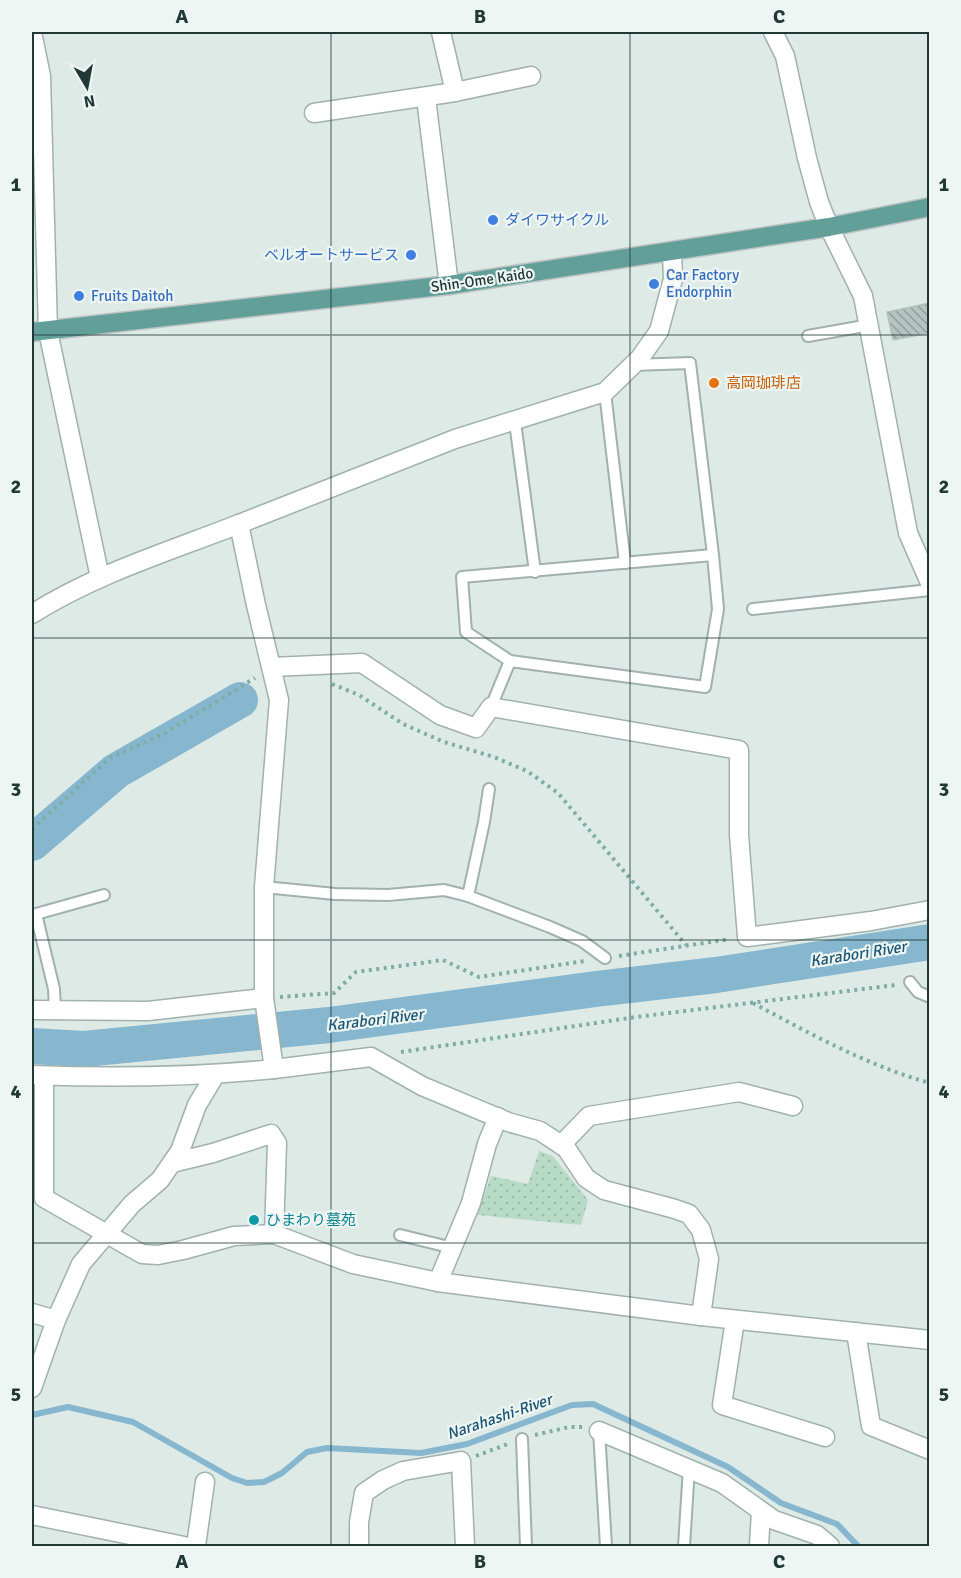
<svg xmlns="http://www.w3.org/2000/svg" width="961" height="1578" font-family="Signika,'Noto Sans JP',sans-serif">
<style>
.park{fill:url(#park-dots)}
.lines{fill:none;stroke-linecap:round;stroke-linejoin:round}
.stream{stroke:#86b7cf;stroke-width:6}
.river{stroke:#86b7cf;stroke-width:36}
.building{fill:url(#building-back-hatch);stroke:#b1c3be;stroke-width:1.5}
.lane-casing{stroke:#a1b1ae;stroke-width:14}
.street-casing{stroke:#a1b1ae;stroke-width:21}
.primary-casing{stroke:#bcc4c3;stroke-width:21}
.path{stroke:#7fada6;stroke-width:4;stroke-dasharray:3 4.5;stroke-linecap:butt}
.lane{stroke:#fff;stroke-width:10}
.street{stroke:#fff;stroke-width:18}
.primary{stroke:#639f99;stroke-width:18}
.grid{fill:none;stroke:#203936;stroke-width:1.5;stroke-opacity:0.55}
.shop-dot{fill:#3f7fe0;stroke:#eef6f4;stroke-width:2}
.food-dot{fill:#e8710a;stroke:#eef6f4;stroke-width:2}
.culture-dot{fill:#0f9aa8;stroke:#eef6f4;stroke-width:2}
.labels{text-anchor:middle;stroke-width:4.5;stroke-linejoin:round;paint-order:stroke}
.shop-label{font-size:15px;fill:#366cbe;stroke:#eef6f4;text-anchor:start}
.street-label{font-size:15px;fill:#203936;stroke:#eef6f4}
.food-label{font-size:15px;fill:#c56008;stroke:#eef6f4;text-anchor:start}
.culture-label{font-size:15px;fill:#0d838f;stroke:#eef6f4;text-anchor:start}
.water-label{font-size:16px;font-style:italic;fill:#1b5673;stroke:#eef6f4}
.neatline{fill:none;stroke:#203936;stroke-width:2}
.grid-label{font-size:20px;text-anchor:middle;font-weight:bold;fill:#203936}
</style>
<defs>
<pattern id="park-dots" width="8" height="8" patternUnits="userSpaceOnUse" patternTransform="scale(1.5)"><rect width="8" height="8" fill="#b7dbc7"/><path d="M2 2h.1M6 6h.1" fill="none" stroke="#9dbdac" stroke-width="1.8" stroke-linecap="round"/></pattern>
<pattern id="building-back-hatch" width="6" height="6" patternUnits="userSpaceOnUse" patternTransform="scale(1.5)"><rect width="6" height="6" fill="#b4c4c0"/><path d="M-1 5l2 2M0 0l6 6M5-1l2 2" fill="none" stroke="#92a09d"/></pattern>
</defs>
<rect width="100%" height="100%" fill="#deeae6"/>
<path class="park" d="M539,1151L553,1156L588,1200L581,1225L477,1215L491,1176L528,1184Z"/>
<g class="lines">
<path class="stream" d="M32,1415L68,1407L133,1422L232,1478L247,1483L264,1482L282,1473L307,1452L327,1448L421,1453L467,1444L572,1405L593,1404L728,1467L781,1503L837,1524L858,1546"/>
<g class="river">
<path d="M32,843L116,771L240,700"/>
<path d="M32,1046L84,1049L329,1025L596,989L716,975L930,942"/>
</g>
</g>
<path class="building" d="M930,303V333L893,340L887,312Z"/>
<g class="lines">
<g class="lane-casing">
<g id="lane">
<path d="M808,336L870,325"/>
<path d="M605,392L625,563"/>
<path d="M515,422L535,572"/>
<path d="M753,609L930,590"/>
<path d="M510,661L705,687L718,609L713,555L690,363L633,365"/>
<path d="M491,707L510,661L466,632L462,577L713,555"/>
<path d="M264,887L335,894L388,895L444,890L468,896L550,927L582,941L605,958"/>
<path d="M468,896L484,822L489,789"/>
<path d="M910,982L918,992L930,997"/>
<path d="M55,1011L54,989L36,914L104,895"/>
<path d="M400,1235L453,1248"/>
<path d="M599,1431L606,1546"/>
<path d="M522,1439L526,1546"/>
<path d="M684,1546L689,1468"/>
</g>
</g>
<g class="street-casing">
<g id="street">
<path d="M32,32L41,76L48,331L100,578"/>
<path d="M773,32L785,56L807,158L819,202L829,227L863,296L908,533L930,583"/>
<path d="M455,92L531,76"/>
<path d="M426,98L449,285"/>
<path d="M314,113L455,92L441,32"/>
<path d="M239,524L455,439L605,392L640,358L659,331L673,279L672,252"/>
<path d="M32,614C95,574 170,551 239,524L256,605L279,700L264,887V998L274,1069L371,1057L422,1086L508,1122L540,1131L566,1148L586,1178L604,1190L675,1209L689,1214L701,1230L709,1259L701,1316L930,1340"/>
<path d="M272,667L362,663L440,715L476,728L491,707L739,750V835L747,937L871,921L930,910"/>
<path d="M32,1010L148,1011L264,998"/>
<path d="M32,1075C112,1078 193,1077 274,1069"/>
<path d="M44,1076V1198L142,1254L158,1255L183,1250L234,1236L274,1234L353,1264L438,1282L701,1316"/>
<path d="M561,1145L589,1116L739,1092L793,1106"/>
<path d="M172,1163L213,1153L271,1134L277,1143L274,1234"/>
<path d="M438,1282L471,1203L487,1144L498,1117"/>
<path d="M32,1313L56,1320"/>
<path d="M735,1320L722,1405L825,1437"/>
<path d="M856,1332L871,1426L930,1450"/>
<path d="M32,1388L56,1320L81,1264L132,1204L160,1180L180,1151L197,1105L215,1075"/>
<path d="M599,1431L722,1483L774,1520L817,1535L830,1546"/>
<path d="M32,1515L184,1546"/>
<path d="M196,1546L205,1482"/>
<path d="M359,1546V1522L364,1493L383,1480L403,1471L461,1461L465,1546"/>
<path d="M759,1546L761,1511"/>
</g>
</g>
<g class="primary-casing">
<path id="primary" d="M32,332L449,285L829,227L930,207"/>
</g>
<g class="path">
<path d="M332,684L359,695L403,724L444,742L494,757L527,771L558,793L686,945"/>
<path d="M32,829L110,758L165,733L255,678"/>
<path d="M619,956L730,939"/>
<path d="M280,997L334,993L356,972L443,960L479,977L585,961"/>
<path d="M753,1003C809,1033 868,1066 930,1083"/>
<path d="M401,1052L636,1017L896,985"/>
<path d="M535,1435L569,1427H583"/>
<path d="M476,1456L508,1444"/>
</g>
<use href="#lane" class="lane"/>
<use href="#street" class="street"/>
<use href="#primary" class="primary"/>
</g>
<path class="grid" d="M331,32V1546M630,32V1546M32,335H930M32,638H930M32,940H930M32,1243H930"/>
<g class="shop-dot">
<circle cx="493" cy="220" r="6"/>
<circle cx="411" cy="255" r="6"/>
<circle cx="654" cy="284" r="6"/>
<circle cx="79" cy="296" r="6"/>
</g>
<circle class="food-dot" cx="714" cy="383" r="6"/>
<circle class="culture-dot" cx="254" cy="1220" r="6"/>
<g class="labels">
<g class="shop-label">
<text x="505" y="225">ダイワサイクル</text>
<text x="399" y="260" text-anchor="end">ベルオートサービス</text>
<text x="666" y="280">Car Factory<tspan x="666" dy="17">Endorphin</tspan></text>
<text x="91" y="301">Fruits Daitoh</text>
</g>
<g class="street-label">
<text transform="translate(482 280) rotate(-8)" y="5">Shin-Ome Kaido</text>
</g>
<g class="food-label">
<text x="726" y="388">高岡珈琲店</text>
</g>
<g class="culture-label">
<text x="266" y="1225">ひまわり墓苑</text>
</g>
<g class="water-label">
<text transform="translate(858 953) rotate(-9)" y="6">Karabori River</text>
<text transform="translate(375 1019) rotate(-7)" y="6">Karabori River</text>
<text transform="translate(499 1416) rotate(-19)" y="6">Narahashi-River</text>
</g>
</g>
<rect width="961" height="1578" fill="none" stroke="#eef6f4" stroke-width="66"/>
<g transform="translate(87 87) rotate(170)" stroke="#eef6f4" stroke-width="4.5" paint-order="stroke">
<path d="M0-4.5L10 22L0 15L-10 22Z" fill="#203936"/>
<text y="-9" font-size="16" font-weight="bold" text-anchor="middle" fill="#203936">N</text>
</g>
<rect x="33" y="33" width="895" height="1512" class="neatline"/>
<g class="grid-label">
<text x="182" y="23">A</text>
<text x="480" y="23">B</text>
<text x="779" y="23">C</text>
<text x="16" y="191">1</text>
<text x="944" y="191">1</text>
<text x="16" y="493">2</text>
<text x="944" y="493">2</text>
<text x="16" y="796">3</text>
<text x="944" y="796">3</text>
<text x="16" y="1098">4</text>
<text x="944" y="1098">4</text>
<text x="16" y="1401">5</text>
<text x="944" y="1401">5</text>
<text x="182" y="1568">A</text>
<text x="480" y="1568">B</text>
<text x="779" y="1568">C</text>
</g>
</svg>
